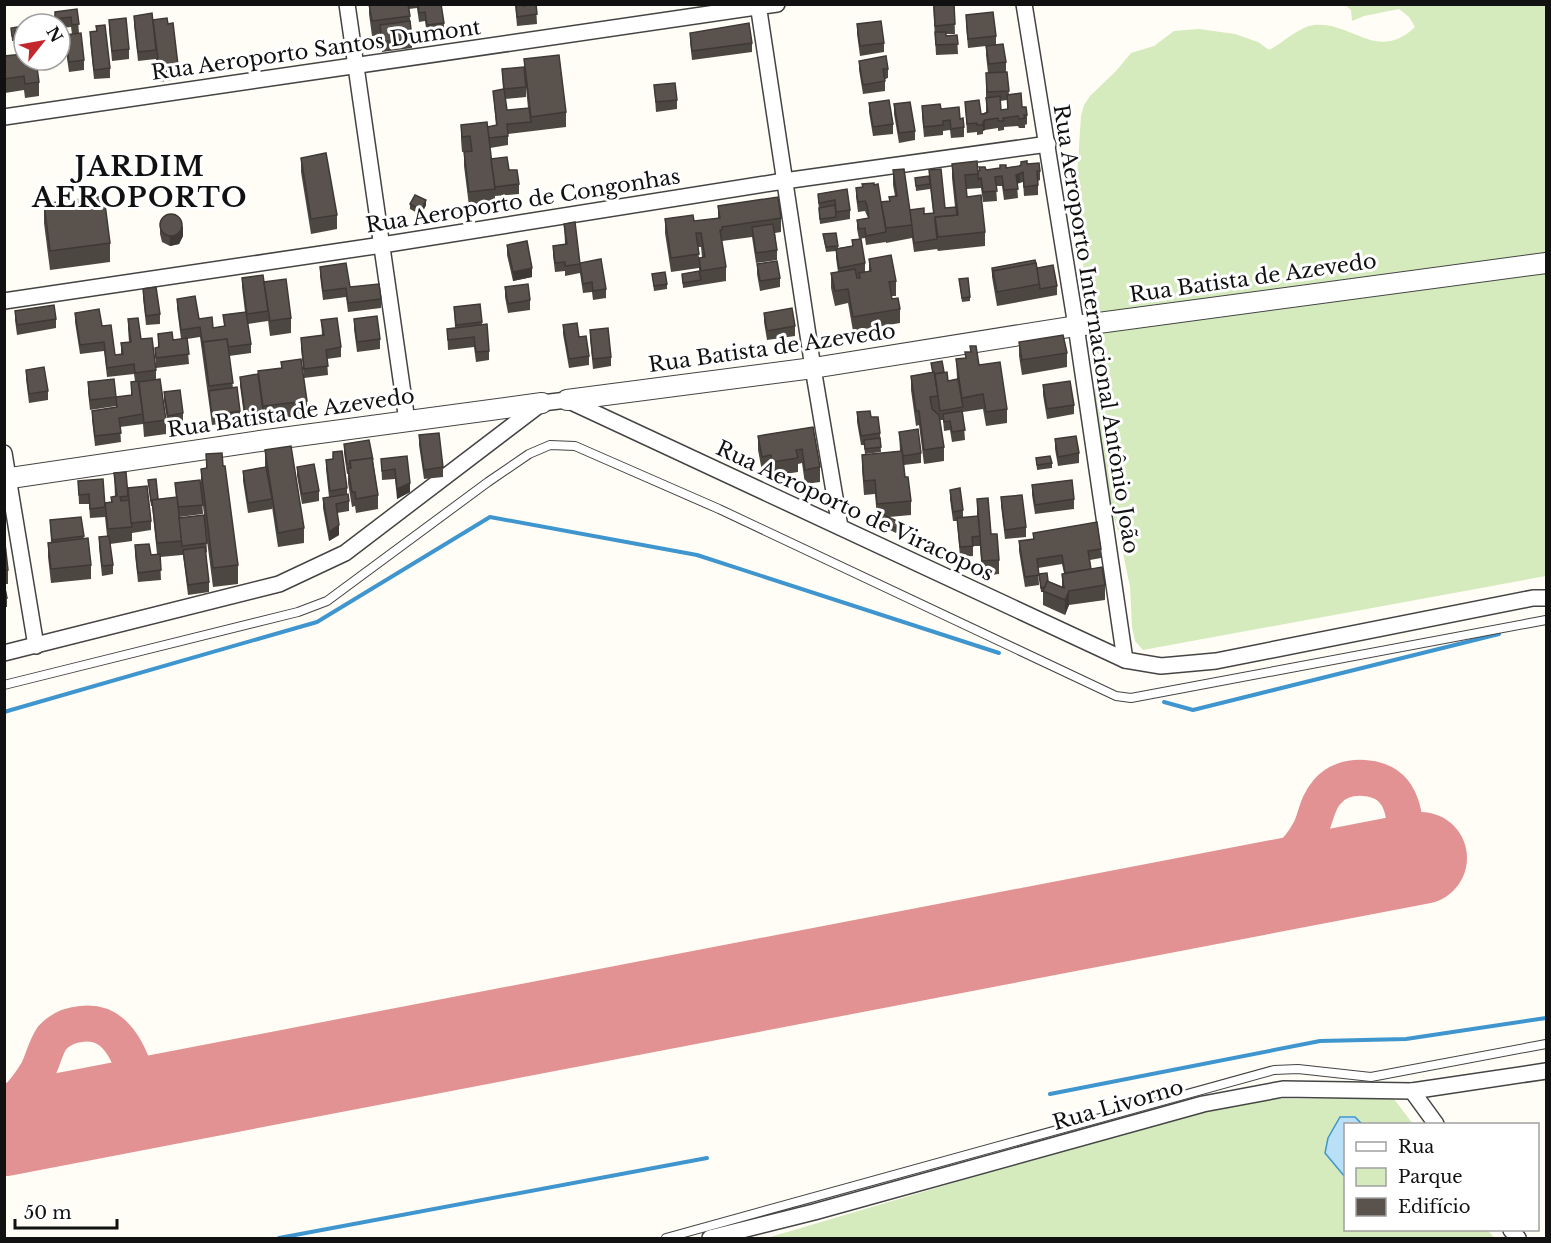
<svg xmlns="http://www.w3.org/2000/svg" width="1551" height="1243" font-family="'Libre Baskerville',serif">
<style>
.green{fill:#d5ebbd}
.water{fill:#b9e0f7;stroke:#3f96cf;stroke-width:1.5}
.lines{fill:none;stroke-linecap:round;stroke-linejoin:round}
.stream{stroke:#3f96cf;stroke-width:4}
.taxiway{stroke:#e29292;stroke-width:36}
.runway{stroke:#e29292;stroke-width:92}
.service-casing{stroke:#444;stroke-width:10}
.minor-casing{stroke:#444;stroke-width:18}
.tertiary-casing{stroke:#444;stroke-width:22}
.service{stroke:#fff;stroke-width:8}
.minor{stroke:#fff;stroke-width:15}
.tertiary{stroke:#fff;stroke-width:20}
.wall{fill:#4d4742;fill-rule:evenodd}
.shaded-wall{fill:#3f3936}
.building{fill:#5a524d;stroke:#3f3936;stroke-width:1.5}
.labels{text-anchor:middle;stroke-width:6;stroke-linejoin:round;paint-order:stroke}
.street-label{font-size:21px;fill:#111;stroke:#fff}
.district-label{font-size:27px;font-weight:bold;letter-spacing:1.5px;fill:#111;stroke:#fff}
</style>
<rect width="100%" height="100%" fill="#fffdf5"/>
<g class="green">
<path d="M1345,5H1546V576L1143,650L1135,641L1132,627L1130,587L1119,534L1108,499L1095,413V328L1077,232L1076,193L1081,116L1084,105L1090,96L1116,71L1131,53L1154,46L1174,31L1199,29L1235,34L1258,42L1269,50C1283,43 1298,27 1314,25C1352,21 1377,63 1415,27L1409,17L1399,9L1364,16L1352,21L1351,10Z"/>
<path d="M1262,1099H1394L1413,1124H1346V1230H1488L1494,1238H767L1189,1113Z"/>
</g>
<path class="water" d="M1340,1117H1355L1362,1124H1346L1345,1177L1325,1153L1328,1138Z"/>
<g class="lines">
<g class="stream">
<path d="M1164,702L1193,710L1499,634"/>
<path d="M4,712L317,622L490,517L697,555L999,653"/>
<path d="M1050,1094L1320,1041L1406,1039L1546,1018"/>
<path d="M279,1238L707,1158"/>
</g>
<g class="taxiway">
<path d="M1243,892C1269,874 1295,859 1310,830C1316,818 1317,803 1327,792C1336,781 1350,777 1364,778C1409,781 1406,826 1406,861"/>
<path d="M4,1111C17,1100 28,1087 37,1072C43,1061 45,1048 52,1038C60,1029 70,1025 81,1024C124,1018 135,1072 145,1103"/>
</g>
<path class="runway" d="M4,1130L1421,858"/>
<g class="service-casing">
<g id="service">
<path d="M4,685L298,612L327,601L488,482L529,454L550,445L575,446L719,509L1116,696L1131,698L1546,620"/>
<path d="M666,1238L1274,1070L1298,1069L1371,1077L1546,1044"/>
</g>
</g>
<g class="minor-casing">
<g id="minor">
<path d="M347,4L407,421"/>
<path d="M758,4L813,368L840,527"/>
<path d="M1024,4L1076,326L1125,660"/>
<path d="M4,117L777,4"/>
<path d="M4,301L382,245L784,181L1048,144"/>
<path d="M4,453L36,646"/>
<path d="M4,653L279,584L345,553L542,403L567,400L1125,660L1161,666L1216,661L1533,598H1546"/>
<path d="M1412,1091L1436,1124"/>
<path d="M1511,1230L1518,1238"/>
<path d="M710,1238L814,1212L1203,1104L1283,1089L1412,1091L1546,1071"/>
</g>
</g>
<g class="tertiary-casing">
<g id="tertiary">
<path d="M567,400L813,368L1076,326L1546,263"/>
<path d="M4,479L260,441L542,403"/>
</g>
</g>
<use href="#service" class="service"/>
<use href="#minor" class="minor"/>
<use href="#tertiary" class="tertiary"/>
</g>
<g class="wall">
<path d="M369,4H441L444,23V33L427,35L425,21L419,22L417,8L409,9L412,38V48L382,52L380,35L372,36L369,14Z"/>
<path d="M515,4H523V6L527,5V4H536L537,24L517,26Z"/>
<path d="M933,4H954L955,34H946V36L957,35L958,54L936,55Z"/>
<path d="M77,9L79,33L72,34L71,27L60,28V24H55V12Z"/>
<path d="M966,15L996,36V45L1006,62V72H1007L1009,95L1022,107L1027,115V124L1025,125V128H1019L1018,126L1004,127V130L998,131V128L985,130L983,131V134L977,135V132L967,133L965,102L981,114L986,112V73H988L986,55V46L968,48L966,25ZM1007,100V109L1001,110L1000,101Z"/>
<path d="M134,16L153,23L168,24L178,65V79L159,82L156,59L138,61L134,25Z"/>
<path d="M109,20L129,49V59L112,61L109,29Z"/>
<path d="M857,24L884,43V52L860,56L857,34Z"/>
<path d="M96,26L110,68V78L94,79L90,41V32L96,31Z"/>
<path d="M11,28L24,30L39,82V96L25,98L24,90L5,93V100H4V56L17,55L15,41H12Z"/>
<path d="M690,33L752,43V52L692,60L690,42Z"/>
<path d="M65,35L84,60V70L69,72L65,45Z"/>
<path d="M524,59L566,112V127L508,134V145L490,148L491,159L509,170L519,184V194L495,196V203L469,206L464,166V152L470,151L462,152L461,139V125L487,127L496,126L493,91L503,90L502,69L524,71ZM526,88L528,108L507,110L505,99L526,97Z"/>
<path d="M859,61L888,69V78L885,79V91L863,94L859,70Z"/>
<path d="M654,85L677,100V109L656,112Z"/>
<path d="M869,103L893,124V134L873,136L869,112Z"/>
<path d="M894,104L915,131V140L899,143L894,114Z"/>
<path d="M922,106L941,109L960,119L964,127V137L951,138L950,130L943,131V135L924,137L922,116Z"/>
<path d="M301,158L337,215V229L311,234L301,172Z"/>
<path d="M952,164L978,171L1019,166L1027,164L1040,171V180L1038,181V195L1024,196L1023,182L1017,184L1018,198L1004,200L1002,186H996L997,201L983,202L981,188L967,189V197L985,232V246L938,251L937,249L914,252L912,238L886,243V240V242L866,245L865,238L859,239L857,229V220L868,218L865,211L858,212L856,197V188L881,204L889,201V197L895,196L893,185V170L910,210L924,214L933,213L930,187V189L916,191L915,178L929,177V170L945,208L955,207L952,178Z"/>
<path d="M847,189L850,210V219L820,224L819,213L818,194Z"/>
<path d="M44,204L110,243V262L50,270L44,223Z"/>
<path d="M410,204L426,205L421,215L410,209Z"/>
<path d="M718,206L781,218V232L775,233L777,250V260L756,263L752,237L722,241L726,267V281L683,288L682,274L699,271V268L671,272L665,233V219L694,221L718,218ZM698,247H701L702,257L699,258Z"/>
<path d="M160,224L183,236L179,244L170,246L162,242L160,234Z"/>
<path d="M564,224L580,263L606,289V298L593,300L592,292L583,293L580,273L565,276V271L555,272L553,255V246L565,244Z"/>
<path d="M823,234L838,246V248L852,246V240L865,263V272L869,271V259L896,281V296H892V299L900,309V323L853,331L848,303L835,306L831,288V273L838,272L836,258V251L826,252Z"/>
<path d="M507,245L532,277L513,281L507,255Z"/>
<path d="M757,264L780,278V287L760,291L757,274Z"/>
<path d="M320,267L350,287L381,299V308L348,312L346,297L323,300L320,276Z"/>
<path d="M992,268H1037L1057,286V295L997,306L992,277Z"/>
<path d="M652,274L667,284V289L654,291Z"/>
<path d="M242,278L264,287L291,318V333L270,336L268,320V321L248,324L251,344V353L229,356L233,388L240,411V421L212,425L200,337L187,339L189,364L156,368L155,348L158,347V334L173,340L181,339L177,308V299L199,319L213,328L224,326L223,315L245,312L242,287Z"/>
<path d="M959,279L970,297V301L962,302Z"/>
<path d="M505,287L530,300V310L508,313L505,297Z"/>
<path d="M143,289L160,314V324L146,325L143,298Z"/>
<path d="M480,304L482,324L489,351V360L476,362L474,347L448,350L447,329L455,328L454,307Z"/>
<path d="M15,311L56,319V328L17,335L15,320Z"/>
<path d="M75,313L102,326L115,355L121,354V343L129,342L128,329V319L141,339L156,370V379L166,420V434L144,437L143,424L120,427L121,442L95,446L92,420V411L116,407V406L90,410L88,392V382L116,397L131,395V382L135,381L134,374L107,377L104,351L80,354L75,322Z"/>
<path d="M764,313L795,326V336L767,340L764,322Z"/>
<path d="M354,319L380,339V349L357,352L354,329Z"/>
<path d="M321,320L341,347V357L327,359L328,375L304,378L301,348V338L322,335Z"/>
<path d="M563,325L579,337L589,356V365L569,368L563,334Z"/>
<path d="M590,330L611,357V366L593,369L590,339Z"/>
<path d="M1019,342L1067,353V367L1022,375L1019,356Z"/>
<path d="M970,346L979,365L1007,409V423L986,426L983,409L963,412L965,440L952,442L950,430L944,431L943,420H940L944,447V461L924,464L919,425L916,426L911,390V376L932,372L931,363L944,372L948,381L957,379L956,359L965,358V352H970Z"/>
<path d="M281,362L307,401V415L245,423L240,386V377L258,376L281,368Z"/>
<path d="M26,370L48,391V400L29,403L26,379Z"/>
<path d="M1043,385L1074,405V414L1047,419L1043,395Z"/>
<path d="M164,392L183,413V423L168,425L164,402Z"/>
<path d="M857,412L871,417L880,433L881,452L865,454L864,445H861L857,422Z"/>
<path d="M813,427L820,467V482L805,484L802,463L798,464V472L772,476L771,470L762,471L758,450V436Z"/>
<path d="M899,432L921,453V463L904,465L905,477L911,501V515L889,517L899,527L896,533L880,525V520L881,518H877L875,494L864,495L862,469V455L900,451Z"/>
<path d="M419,435L443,467V477L424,479L419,445Z"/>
<path d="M1055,439L1079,453V463L1058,466L1055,449Z"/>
<path d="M344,444L373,460L378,495V509L356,513L355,506L352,507L348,483V474H347L344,453Z"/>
<path d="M265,450L304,528V543L278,547L272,507V509L248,513L243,481V471L265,468Z"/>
<path d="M333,452L347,488V494L349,501V511L337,513L339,535L329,541L323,508V498L329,497L326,469V460L333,459Z"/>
<path d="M206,454L238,565V584L213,587L206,533L207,552L206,553L209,582V592L188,595L183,555H182V553V555L160,557L161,580L138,582L135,555V545L151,555L157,554L152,506H151L148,480L158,499L176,498L175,483L201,487V469L206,468ZM202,497L204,515L179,518V517L203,514Z"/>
<path d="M407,456L410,492L397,499L395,479L382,480L381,459Z"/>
<path d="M1036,458L1052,463V468L1037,470Z"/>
<path d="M297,467L319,491V501L302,504L297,476Z"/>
<path d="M114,473L128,488L151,521V530L132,533V541L110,544L113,565V574L102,576L99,547V537L107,536L105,517L90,518L89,504H79L78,481L105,503L111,502L115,497Z"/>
<path d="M1032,485L1074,499V509L1035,514L1032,495Z"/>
<path d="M950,490L963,510V518L977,516V499L991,534L999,560V574L982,576L980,546H973V556L960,557L957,521H953L950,499Z"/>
<path d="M1001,497L1026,527V537L1005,539L1001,506Z"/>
<path d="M81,517L84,539L91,565V579L51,583L48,557V543L51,542L50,520Z"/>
<path d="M1033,533L1101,549V558L1090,560L1091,569L1105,585V600L1069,605L1065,615L1043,605V592H1041L1039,574L1048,581L1062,587V574L1064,573L1062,564L1038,568L1039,585L1025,587L1019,551V541L1033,539Z"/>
<path d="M4,544L8,570V584H5L7,598V607H4Z"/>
</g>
<g class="shaded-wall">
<path d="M985,120V130L983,131V122Z"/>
<path d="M1020,173V182L1016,184V175Z"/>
<path d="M426,200V205L421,215V210Z"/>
<path d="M183,226V236L179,244L170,246V237Z"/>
<path d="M532,268V277L513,281V272Z"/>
<path d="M410,483V492L397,499V489Z"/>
<path d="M899,522V527L896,533V528Z"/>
<path d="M339,525V535L329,541V532Z"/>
<path d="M1069,591V605L1065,615V600Z"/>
</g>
<g class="building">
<path d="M369,4H408L410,16L372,21Z"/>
<path d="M418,4H441L444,23L427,25L425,12L419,13Z"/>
<path d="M516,4H523V6L528,5V4H536L537,14L517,17Z"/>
<path d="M934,4H954L955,24L935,26Z"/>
<path d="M77,9L79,24L72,25L71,17L55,19V12Z"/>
<path d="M993,12L996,36L968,39L966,15Z"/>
<path d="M152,13L156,50L138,52L134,16Z"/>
<path d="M126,18L129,49L112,51L109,20Z"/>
<path d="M167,18L168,24L173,23L178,65L159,67L153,20Z"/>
<path d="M410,21L412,38L382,42L380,25Z"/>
<path d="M881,21L884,43L860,46L857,24Z"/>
<path d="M749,23L752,43L692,51L690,33Z"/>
<path d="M105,25L110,68L94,70L90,32L97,31L96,26Z"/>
<path d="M23,26L24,30L15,31V36H12L11,28Z"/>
<path d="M24,30V54L18,55L15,31Z"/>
<path d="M935,32H946V36L957,35L958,44L936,45Z"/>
<path d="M81,33L84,60L69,62L65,35Z"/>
<path d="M1003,44L1006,62L989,64L986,46Z"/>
<path d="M24,54V60H36L39,82L25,84L24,76L5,79V85H4V56Z"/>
<path d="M559,55L566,112L531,117L524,59Z"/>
<path d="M886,56L888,69H883L885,81L863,85L859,61Z"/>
<path d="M524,67L526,87L504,89L502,69Z"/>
<path d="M1007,72L1009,91L987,92L986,73Z"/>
<path d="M675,83L677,100L656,102L654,85Z"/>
<path d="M504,89L507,110L529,108L531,122L507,124L508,136L489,138L487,127L497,125L493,91Z"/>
<path d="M1021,93L1022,107H1026L1027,115H1024L1025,118L1019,119L1018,116L1003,118L1004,121H998V118L985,120L983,122V125H977V123L967,124L965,102L979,100L981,114H984L988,112L986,98L1000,96L1001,110L1008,109L1007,95Z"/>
<path d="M889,100L893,124L873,127L869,103Z"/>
<path d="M910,102L915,131L899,133L894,104Z"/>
<path d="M940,104L941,109L959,107L960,119L963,118L964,127L951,129L950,120L943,121V125L924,127L922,106Z"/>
<path d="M487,122L495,189L469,192L464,152L472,151L470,136L462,137L461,125Z"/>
<path d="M326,153L337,215L311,219L301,158Z"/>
<path d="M507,157L509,170H517L519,184L495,187L491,159Z"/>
<path d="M977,161L978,174L965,175L967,197L981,195L985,232L938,237L935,217L958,215L952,164Z"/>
<path d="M1027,161V164L1039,163L1040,171H1037L1038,185L1024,187L1023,172L1016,175L1018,189L1004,190L1002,176L995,177L997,191L983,192L981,178L978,179V171L980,170L979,167H985L986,170L1000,168V165H1006V168L1019,166L1021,165V162Z"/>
<path d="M904,169L912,225L886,228L881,202L890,201L889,197L897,196L893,170Z"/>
<path d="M941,169L945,208L956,207L957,215L935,217V222L937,239L914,243L910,210L924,208V214L934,213L929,170Z"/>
<path d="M929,176L930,184L916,186L915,178Z"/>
<path d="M874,183V185L878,184L886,232L866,236L865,228L859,229L857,220L869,218L867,205L865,201L858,202L856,188L863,187L862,184Z"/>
<path d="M847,189L850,210L836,212L835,200L819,203L818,194Z"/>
<path d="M415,195L426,200L421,210L410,204Z"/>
<path d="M104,196L110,243L50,251L44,204Z"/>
<path d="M778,197L781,218L722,227V230H720L726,267L701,271L699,258L705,257L701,233H696L699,254L671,258L665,219L693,215L694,221L720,218L718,206Z"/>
<path d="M835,205L836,217L820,219L819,208Z"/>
<circle cx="171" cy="225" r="11"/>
<path d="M575,222L580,264L565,266V262L555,263L553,246L567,244L564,224Z"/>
<path d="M773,224L777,250L756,253L752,227Z"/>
<path d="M836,233L838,246L826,247L823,234Z"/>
<path d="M861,239L865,263L839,268L836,249L853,246L852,240Z"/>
<path d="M527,241L532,268L513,272L507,245Z"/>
<path d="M891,255L896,281L889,282L892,299L898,298L900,309L853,317L848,289L835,291L831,273L855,269L857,278H860L859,273L871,271L869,259Z"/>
<path d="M601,259L606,289L593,291L592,282L583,284L580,263Z"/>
<path d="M1035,260L1036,264L993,271V276L992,268Z"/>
<path d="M777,261L780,278L760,281L757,264Z"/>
<path d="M346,263L350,287L379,284L381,299L348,303L346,288L323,291L320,267Z"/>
<path d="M1036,263L1040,284L997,292L993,271Z"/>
<path d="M1053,265L1057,286L1040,289L1037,268Z"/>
<path d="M699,271L701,280L683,283L682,274Z"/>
<path d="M665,272L667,284L654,286L652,274Z"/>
<path d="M263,275L268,311L247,314L242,278Z"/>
<path d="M968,278L970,297L962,298L959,279Z"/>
<path d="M286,279L291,318L270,321L264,282Z"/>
<path d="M528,284L530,300L508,304L505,287Z"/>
<path d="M156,287L160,314L146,316L143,289Z"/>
<path d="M195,296L199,319L212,317L213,328L225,326L223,315L246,312L251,344L228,347L227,339L203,342V347L200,327L181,330L177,299Z"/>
<path d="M480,304L482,322L456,325L454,307Z"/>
<path d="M54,305L56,319L17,325L15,311Z"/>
<path d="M792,308L795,326L767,331L764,313Z"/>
<path d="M99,309L102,326L111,325L115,355L123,354L121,343L131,342L128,319L138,318L141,339L152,338L156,370L135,373L134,364L107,368L104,342L80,345L75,313Z"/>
<path d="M377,316L380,339L357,342L354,319Z"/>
<path d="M337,318L341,347L326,350L328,366L304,369L301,338L324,335L321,320Z"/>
<path d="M577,323L579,337L586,336L589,356L569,359L563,325Z"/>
<path d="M487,324L489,351L476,352L474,337L448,340L447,329Z"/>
<path d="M608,328L611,357L593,359L590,330Z"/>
<path d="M172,332L173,340L187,338L189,354L156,358L155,348L159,347L158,334Z"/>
<path d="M1063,335L1067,353L1022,360L1019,342Z"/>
<path d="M227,339L233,383L209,386L203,342Z"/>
<path d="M970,346H976L979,365L1000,362L1007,409L986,412L983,394L962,398L956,359L966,358L965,352H971Z"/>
<path d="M301,359L307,401L263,406L258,371L282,368L281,362Z"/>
<path d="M942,361L944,372L935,374L934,372H933L931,363Z"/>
<path d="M44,367L48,391L29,394L26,370Z"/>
<path d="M934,372L938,396L930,397L932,409L939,415L944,447L924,450L919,411H916L911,376Z"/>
<path d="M947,372L948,381L958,379L963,407L940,411L935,374Z"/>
<path d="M258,374L263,411L245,413L240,377Z"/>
<path d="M114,379L116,397L132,395L131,382L138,381L143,414L119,418L121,433L95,436L92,411L117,407L116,397L90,400L88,382Z"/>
<path d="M160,379L166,420L144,423L139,382Z"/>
<path d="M1070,381L1074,405L1047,409L1043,385Z"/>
<path d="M237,387L240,411L212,415L209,391Z"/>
<path d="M180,390L183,413L168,416L164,392Z"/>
<path d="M870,411L871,417H878L880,433L861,436L857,412Z"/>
<path d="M962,411L965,430L952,432L950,421L944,422L943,414Z"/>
<path d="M813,427L820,467L805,470L802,449L796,450L798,458L772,462L771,455L762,457L758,436Z"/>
<path d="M918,429L921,453L903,456L899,432Z"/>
<path d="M439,433L443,467L424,470L419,435Z"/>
<path d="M1076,436L1079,453L1058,457L1055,439Z"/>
<path d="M880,438L881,447L865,449L864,440Z"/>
<path d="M369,440L373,460L372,458L350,461V464H347L344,444Z"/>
<path d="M291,446L304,528L278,533L265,450Z"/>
<path d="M342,451L347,488L330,491L326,460L333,459V452Z"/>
<path d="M902,451L905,477H908L911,501L877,504L875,480L864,481L862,455Z"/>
<path d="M222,453L223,466H225L238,565L213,568L201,469L207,468L206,454Z"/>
<path d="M407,456L410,483L397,489L395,469L382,471L381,459Z"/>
<path d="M1050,456L1052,463L1037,465L1036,458Z"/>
<path d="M372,458L378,495L356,499L355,492H352L348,468H351L350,461Z"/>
<path d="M314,464L319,491L302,494L297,467Z"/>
<path d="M266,467L272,499L248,503L243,471Z"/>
<path d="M126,472L128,496L120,497L121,501L129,500L132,527L108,529L105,503L112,502L111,497L117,496L114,473Z"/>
<path d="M103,479L105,507L90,509L89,494L79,495L78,481Z"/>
<path d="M156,479L158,499L151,501L148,480Z"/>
<path d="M200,480L203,505L178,507L175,483Z"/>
<path d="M1072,480L1074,499L1035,505L1032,485Z"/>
<path d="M147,486L151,521L131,523L128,488Z"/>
<path d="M960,488L963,510L953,512L950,490Z"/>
<path d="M348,494L349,501L336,504L339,525L329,532L323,498Z"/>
<path d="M1022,495L1026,527L1005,530L1001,497Z"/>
<path d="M177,497L182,541L157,543L152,500Z"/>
<path d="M988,498L991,534H997L999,560L982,561L977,499Z"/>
<path d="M882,514L899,522L896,528L880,520Z"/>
<path d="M204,515L207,543L182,546L179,518Z"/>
<path d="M978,516L980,536L972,537L973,546L960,547L957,518Z"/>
<path d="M81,517L84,536L52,540L50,520Z"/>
<path d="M1097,522L1101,549L1088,551L1091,569L1065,573L1062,555L1037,559L1039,575L1025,577L1019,541L1034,539L1033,533Z"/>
<path d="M109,536L113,565L102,566L99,537Z"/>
<path d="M88,538L91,565L51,569L48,543Z"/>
<path d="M5,543L8,570H4V544Z"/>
<path d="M149,544L151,555L160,554L161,570L138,573L135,545Z"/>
<path d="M205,547L209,582L188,585L183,550Z"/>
<path d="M1102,567L1105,585L1069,591L1065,600L1043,591L1047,581L1064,588L1062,574Z"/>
<path d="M1047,573L1048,581H1047L1045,587L1041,588L1039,574Z"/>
<path d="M4,584L7,598H4Z"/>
</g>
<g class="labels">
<g class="street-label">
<text transform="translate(316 50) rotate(-8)" y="7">Rua Aeroporto Santos Dumont</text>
<text transform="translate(523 201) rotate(-9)" y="7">Rua Aeroporto de Congonhas</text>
<text transform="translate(1253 278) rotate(-8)" y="7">Rua Batista de Azevedo</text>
<text transform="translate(1096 329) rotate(81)" y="7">Rua Aeroporto Internacional Antônio João</text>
<text transform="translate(772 348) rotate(-8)" y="7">Rua Batista de Azevedo</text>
<text transform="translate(291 413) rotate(-8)" y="7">Rua Batista de Azevedo</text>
<text transform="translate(855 511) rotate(25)" y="7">Rua Aeroporto de Viracopos</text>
<text transform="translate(1118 1105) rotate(-16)" y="7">Rua Livorno</text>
</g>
<g class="district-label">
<text x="140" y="176">JARDIM<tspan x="140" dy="31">AEROPORTO</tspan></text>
</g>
</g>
<rect width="1551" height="1243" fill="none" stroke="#111111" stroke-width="12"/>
<rect x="1344" y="1123" width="195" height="108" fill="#ffffff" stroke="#a0a0a0" stroke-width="1.5"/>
<rect x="1356" y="1142" width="30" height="9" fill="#ffffff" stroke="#a0a0a0" stroke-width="1.5"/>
<text x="1398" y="1153" font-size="18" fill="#111111">Rua</text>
<rect x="1356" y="1168" width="30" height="18" fill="#d5ebbd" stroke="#a0a0a0" stroke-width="1.5"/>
<text x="1398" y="1183" font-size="18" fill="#111111">Parque</text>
<rect x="1356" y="1198" width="30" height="18" fill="#5a524d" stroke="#a0a0a0" stroke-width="1.5"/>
<text x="1398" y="1213" font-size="18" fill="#111111">Edifício</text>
<g transform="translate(42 42) rotate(59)"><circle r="28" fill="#ffffff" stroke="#a0a0a0" stroke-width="1.5"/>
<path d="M0-4.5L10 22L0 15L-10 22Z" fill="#c4262e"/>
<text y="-9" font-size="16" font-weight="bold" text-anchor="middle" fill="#111111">N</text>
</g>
<path d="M15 1219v9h102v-9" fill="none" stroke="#111111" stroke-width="3"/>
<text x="24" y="1219" font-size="18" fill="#111111" stroke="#ffffff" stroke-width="4.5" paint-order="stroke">50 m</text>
</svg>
